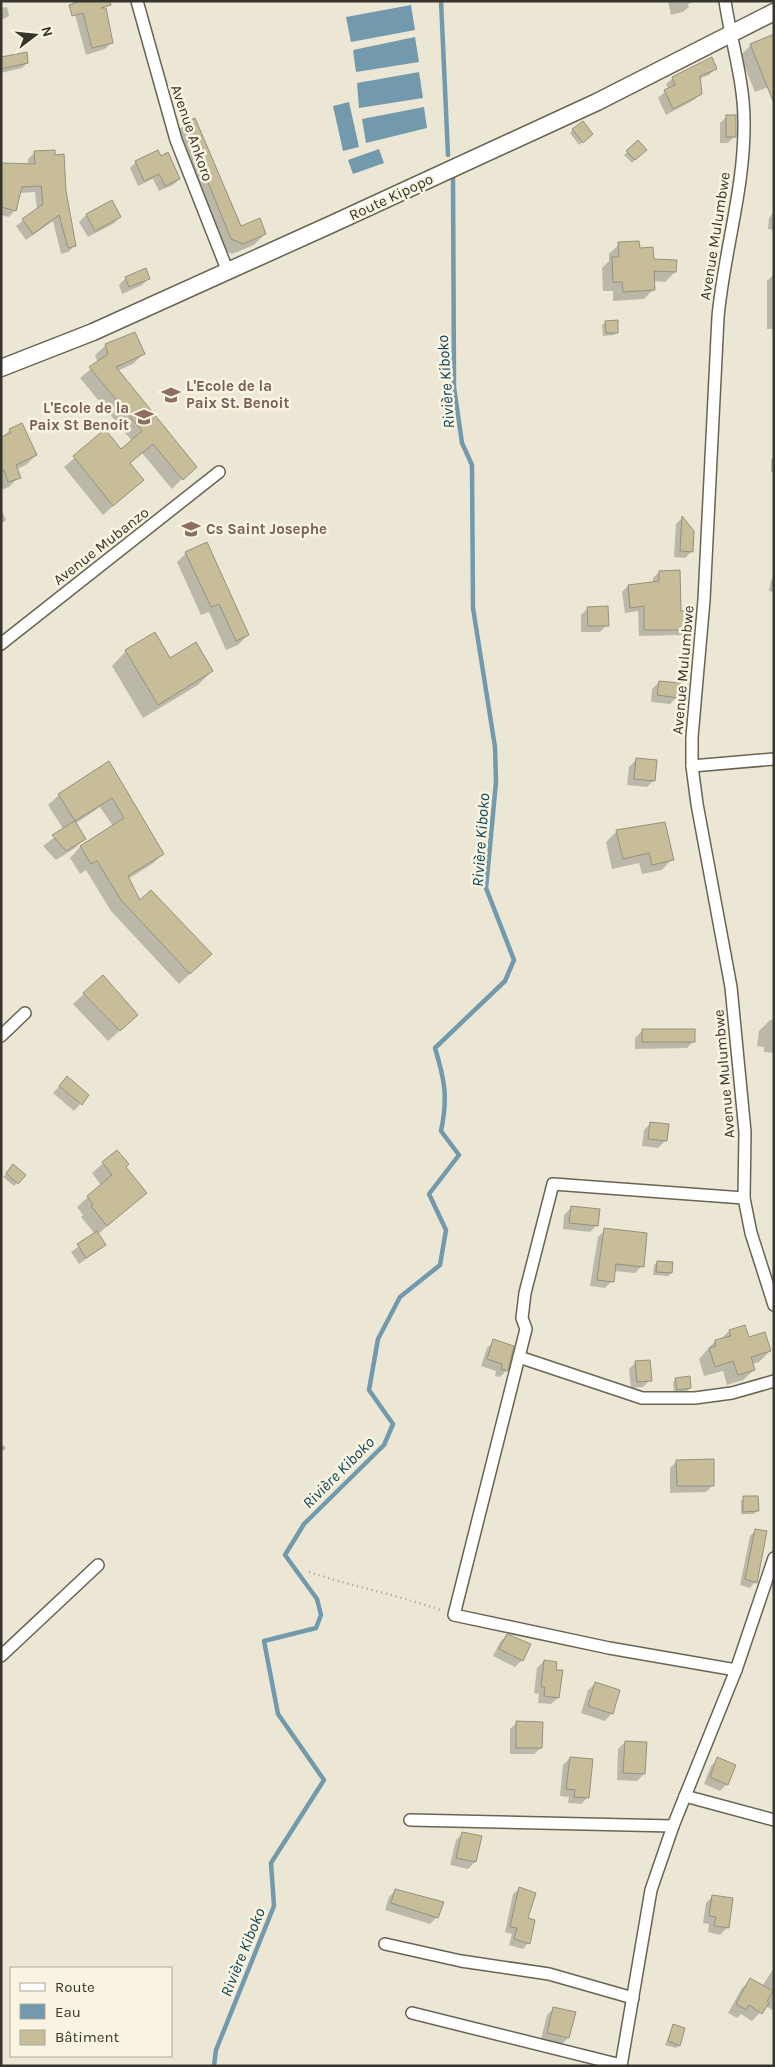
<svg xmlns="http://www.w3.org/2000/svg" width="775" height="2067" font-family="Karla,sans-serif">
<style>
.water{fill:#739aac}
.shadow{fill:#0003}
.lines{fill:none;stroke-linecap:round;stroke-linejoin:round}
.stream{stroke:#739aac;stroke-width:4.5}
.building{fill:#c7bd98;stroke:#96917f}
.minor-casing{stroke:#686453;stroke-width:14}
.secondary-casing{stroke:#686453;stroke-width:19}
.path{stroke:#a4a092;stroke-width:2.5;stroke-dasharray:1 4;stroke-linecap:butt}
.minor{stroke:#fff;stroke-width:11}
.secondary{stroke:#fff;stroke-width:16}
.labels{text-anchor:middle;stroke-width:5;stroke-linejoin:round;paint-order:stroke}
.street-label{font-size:15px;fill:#36342d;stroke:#f9f4e1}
.education-label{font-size:15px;font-weight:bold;fill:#785e54;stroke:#f9f4e1;text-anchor:start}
.water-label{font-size:16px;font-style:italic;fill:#0e465a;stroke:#f9f4e1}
</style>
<rect width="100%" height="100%" fill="#ece7d4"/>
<g class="water">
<path d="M411,5L415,30L351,42L346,17Z"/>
<path d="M415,37L419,62L356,72L353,50Z"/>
<path d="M419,72L423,98L359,108L357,83Z"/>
<path d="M349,102L359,147L343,151L333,106Z"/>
<path d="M424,107L427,128L366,143L362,119Z"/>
<path d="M379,149L384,163L353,174L348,160Z"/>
</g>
<g class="shadow">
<path d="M668,1H698L688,4L689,7L683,12L671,15Z"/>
<path d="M81,4L112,42L105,49L86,55L74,11Z"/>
<path d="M7,7L9,16L1,20V8Z"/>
<path d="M751,45L774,85L755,92L740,56Z"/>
<path d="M1,59L27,63L22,68L1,73Z"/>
<path d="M716,68L709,75L699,79L701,94L694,100L666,115L658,98L668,89L666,84L673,78Z"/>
<path d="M727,116L735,136L728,143H720V123Z"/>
<path d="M185,124L224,190H226L241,227L265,234L254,245L232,254L221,249L174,134Z"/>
<path d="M573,130L589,137L579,145L570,133Z"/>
<path d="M638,142L645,150L632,163L624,155Z"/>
<path d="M35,152L65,191L75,246L68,252L61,254L53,221L26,240L16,226L37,210L35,192L19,193L15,210L9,217L1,215V164L28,165V159Z"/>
<path d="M157,152L179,179L173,185L159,191L153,179L138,186L130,168L136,162Z"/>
<path d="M112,201L120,217L113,224L88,237L79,222L86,215Z"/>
<path d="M773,213L774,230L768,229L769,218Z"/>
<path d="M619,244L638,249L653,260L675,272L665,282L654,281V289L644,299L613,301V291H603L602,268L609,261V254Z"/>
<path d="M774,274V329H767V281Z"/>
<path d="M126,278H149L142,285L122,294L119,285Z"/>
<path d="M606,322L617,332L614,335L603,336L602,325Z"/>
<path d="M106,345L144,353L133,364L117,371L195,466L172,489L142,453L129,464L142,480L103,515L64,467L105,431L121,450L132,441L80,378L98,363L95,355Z"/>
<path d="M10,430L36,455L26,465L17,469L19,477L9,487L1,490V438Z"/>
<path d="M774,457V472H771V460Z"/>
<path d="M1,508L6,520L1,524Z"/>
<path d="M682,518L692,551L685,558L674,557L676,524Z"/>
<path d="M186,553L248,635L238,645L226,650L209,612L201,615L177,562Z"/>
<path d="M659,572L690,629L684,635L639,636L638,611L625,613L622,592L628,586L653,583V578Z"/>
<path d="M774,577V592L769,591L771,580Z"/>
<path d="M588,608L607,625L600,632H581V615Z"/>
<path d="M126,651L170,659L212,671L198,685L143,718L112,666Z"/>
<path d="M659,682L677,697L670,704L651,702L652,689Z"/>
<path d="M636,760L654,780L647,787L627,785L629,767Z"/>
<path d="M109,763L163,854L152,864L128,879L140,902L211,954L179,984L111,911L86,870L80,874L70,858L80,847L113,826L100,807L75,824L85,838L75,848L56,860L43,846L64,830L48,805L59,795Z"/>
<path d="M634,827L635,830L672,859L662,870L642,874L639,863L612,869L606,842L617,831Z"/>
<path d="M102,977L126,1025L108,1041L73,1004Z"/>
<path d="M770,1020H774V1053L764,1052V1047L757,1046L759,1031Z"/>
<path d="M642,1031L694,1041L687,1048L635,1049V1038Z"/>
<path d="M67,1078L88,1095L74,1111L53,1093Z"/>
<path d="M651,1123L667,1125L665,1141L658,1148L642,1146L644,1130Z"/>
<path d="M117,1151L124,1167L146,1193L98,1234L105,1245L79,1264L71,1252L95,1234L81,1217L83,1215L77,1207L101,1185L92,1173Z"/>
<path d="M10,1169L24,1175L14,1186L3,1177Z"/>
<path d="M571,1208L597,1225L590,1232L563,1229L564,1215Z"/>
<path d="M605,1230L642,1266L635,1273L614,1271L612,1281L605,1288L590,1286L598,1237Z"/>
<path d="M657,1262L671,1273L668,1276L653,1275L654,1265Z"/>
<path d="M729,1331L770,1351L759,1362L752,1364L754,1370L743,1380L727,1385L723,1371L704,1376L699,1359L715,1341L720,1340Z"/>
<path d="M494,1341L507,1370L500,1377L495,1376L496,1371L481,1366L487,1348Z"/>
<path d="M636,1362L650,1380L643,1387L631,1388L629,1369Z"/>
<path d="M676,1379L690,1388L687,1391L674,1393L673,1383Z"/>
<path d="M1,1443L6,1448L1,1453Z"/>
<path d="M677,1461L713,1485L706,1492L670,1493V1468Z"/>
<path d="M744,1498L757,1511L754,1514H741V1501Z"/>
<path d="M756,1530L755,1582L750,1588L740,1585L750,1536Z"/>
<path d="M507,1635L522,1660L515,1667L493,1656L500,1642Z"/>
<path d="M544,1661L558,1698L551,1704L538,1703L539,1694L534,1693L537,1668Z"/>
<path d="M595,1684L619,1691L611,1714L605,1721L581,1713L588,1690Z"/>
<path d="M517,1722L541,1748L534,1754H510V1729Z"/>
<path d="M625,1742L644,1774L637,1781L617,1780L618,1749Z"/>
<path d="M570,1758L588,1797L581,1804L568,1803L569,1797L560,1796L563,1765Z"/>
<path d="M718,1759L727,1784L720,1791L704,1784L711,1766Z"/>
<path d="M463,1833L480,1837L475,1862L468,1869L450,1865L456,1840Z"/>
<path d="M519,1889L526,1919L528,1943L523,1949L509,1945L512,1934L505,1932L513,1894Z"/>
<path d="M396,1890L437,1917L430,1924L385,1910L389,1897Z"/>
<path d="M713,1896L727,1928L720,1935L708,1932L709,1924L703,1923L706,1903Z"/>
<path d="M774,1968V2011L766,2006L752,2021L741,2014L737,2018L728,2013L742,1988L751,1980L762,1986Z"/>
<path d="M554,2008L568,2038L561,2045L541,2039L547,2015Z"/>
<path d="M673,2025L679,2045L676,2048L665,2045Z"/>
</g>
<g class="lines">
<g class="stream">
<path d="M441,1L448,155"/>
<path d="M214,2066L216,2050L274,1906L271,1863L324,1780L278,1714L264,1641L316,1628L321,1615L317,1599L285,1555L304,1524L384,1445L393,1424L369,1390L378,1339L400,1297L440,1265L446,1230L429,1194L459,1155L441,1131C448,1097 445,1081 435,1048L505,981L514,960L486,888L496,782L495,747L473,608L472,465L462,443L454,387L453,175"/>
</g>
</g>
<g class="building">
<path d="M80,1H110L111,5L101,8H106L113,43L92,48L83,13L72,16L69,5Z"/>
<path d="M774,34V101H773L750,44Z"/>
<path d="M27,52L28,63L1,69V57Z"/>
<path d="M712,57L717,69L700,76L702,94L673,109L664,90L675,85L672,77Z"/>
<rect x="726" y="115" width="10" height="22"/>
<path d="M195,118L241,226L260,218L266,234L243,244L231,239L184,123Z"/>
<path d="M583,121L593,134L583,143L572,129Z"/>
<path d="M638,140L647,150L635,160L626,151Z"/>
<path d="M55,150V155L64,154L66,191L76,246L68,248L59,215L33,234L22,219L43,204L41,186L22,187L16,211L1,207V163L35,164L34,151Z"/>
<path d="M158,150L161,156L168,152L180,179L165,186L159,174L144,181L135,161Z"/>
<path d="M112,200L121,217L95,231L86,214Z"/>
<path d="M639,241L640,248L653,247L654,259L677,260L676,272L654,271L655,290L623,292L622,282H613L612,257H619L618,242Z"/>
<path d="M146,268L150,279L129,287L125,277Z"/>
<path d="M618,320V333H606L605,321Z"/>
<path d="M135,332L145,354L116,367L197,467L183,480L153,444L130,463L144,480L113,506L73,456L105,429L121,449L142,431L89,367L108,354L105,344Z"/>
<path d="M22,423L37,455L16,465L21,478L8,482L4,470L1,472V437L11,433L9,429Z"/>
<path d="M682,516L694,531L693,552L680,551Z"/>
<path d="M207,542L249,635L236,641L219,604L211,607L185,552Z"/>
<path d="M680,570L681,611H691L692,630H644V606L630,608L628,585L659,581V571Z"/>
<path d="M608,606L609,626H588L587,607Z"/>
<path d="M155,632L170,658L196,642L213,671L158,705L125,650Z"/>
<path d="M659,681L680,683L679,698L657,695Z"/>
<path d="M636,758L657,760L655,781L634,779Z"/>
<path d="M109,761L164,854L128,876L140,900L151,890L212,954L190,974L121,900L97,861L91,864L80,846L124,818L112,798L75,821L58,794Z"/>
<path d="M75,821L86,839L66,851L52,835Z"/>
<path d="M665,822L674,860L652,865L649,853L623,859L616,830Z"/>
<path d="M103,975L138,1015L120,1031L83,993Z"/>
<rect x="642" y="1029" width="53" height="13"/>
<path d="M67,1076L89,1095L82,1105L59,1086Z"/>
<path d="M650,1122L669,1124L667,1141L648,1139Z"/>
<path d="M117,1150L129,1164L126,1167L147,1193L107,1226L91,1206L93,1204L87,1196L112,1175L102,1162Z"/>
<path d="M13,1164L26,1175L18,1184L6,1173Z"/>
<path d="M571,1206L600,1209L598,1226L569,1223Z"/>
<path d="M604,1228L647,1233L644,1267L616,1264L614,1282L597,1280Z"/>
<path d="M97,1231L106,1245L86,1258L77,1244Z"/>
<path d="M657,1261L673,1262L672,1273L656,1272Z"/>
<path d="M745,1325L749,1337L765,1332L771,1351L751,1357L755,1370L738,1375L733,1361L715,1367L709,1348L716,1346L715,1340L731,1336L729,1330Z"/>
<path d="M493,1339L514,1346L508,1371L501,1369L502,1364L487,1359Z"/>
<path d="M650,1360L652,1381L637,1382L635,1361Z"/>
<path d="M690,1376L691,1388L677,1390L675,1378Z"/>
<path d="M714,1459V1486H677L676,1460Z"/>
<path d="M743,1496H758L759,1511L743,1512Z"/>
<path d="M755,1529L767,1531L757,1583L745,1579Z"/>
<path d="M507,1634L531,1644L523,1661L499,1649Z"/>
<path d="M544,1660L557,1662L556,1670H563L559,1698L544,1696L545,1687H541Z"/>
<path d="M595,1682L620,1690L613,1714L588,1706Z"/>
<path d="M516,1721L543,1722L542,1748H516Z"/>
<path d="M625,1741L647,1742L645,1774L623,1773Z"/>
<path d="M570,1757L593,1759L589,1798L574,1797L575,1790L566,1789Z"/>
<path d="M717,1757L736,1765L728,1785L710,1777Z"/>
<path d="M462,1832L482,1836L476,1862L456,1858Z"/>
<path d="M519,1887L536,1893L528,1918L535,1920L530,1944L514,1939L517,1928L510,1927Z"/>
<path d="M395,1889L444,1902L438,1918L391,1903Z"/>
<path d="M712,1895L733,1898L729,1928L714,1926L716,1917L709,1916Z"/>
<path d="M750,1978L773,1991L767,2001L769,2003L762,2014L749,2005L746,2010L736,2004Z"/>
<path d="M553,2007L576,2012L569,2038L547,2033Z"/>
<path d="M673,2024L685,2028L680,2046L668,2041Z"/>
</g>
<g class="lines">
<g class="minor-casing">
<g id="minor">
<path d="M137,1L176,140L228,272"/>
<path d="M725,1C731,41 744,81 744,121C745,188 724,251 718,317L704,600L692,737V766L697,804L731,987L745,1132L744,1198L751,1233L774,1305"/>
<path d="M1,644L219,472"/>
<path d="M692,766L774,759"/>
<path d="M1,1036L25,1013"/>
<path d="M519,1357L642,1398H695L732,1393L774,1381"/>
<path d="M1,1656L98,1565"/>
<path d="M736,1670L609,1648L454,1615L526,1329L522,1318L525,1293L553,1184L744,1198"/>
<path d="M685,1796L774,1820"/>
<path d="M410,1820L673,1826"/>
<path d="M385,1944L461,1961L549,1974L633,1998"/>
<path d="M412,2013L621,2065"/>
<path d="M621,2066L651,1890L673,1826L736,1670L774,1558"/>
</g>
</g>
<g class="secondary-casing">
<path id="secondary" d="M1,368L93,332L332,224L597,102L774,12"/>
</g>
<path class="path" d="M309,1572C354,1587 399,1595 443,1611"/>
<use href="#minor" class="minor"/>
<use href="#secondary" class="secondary"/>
</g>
<defs>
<g id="school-bare" transform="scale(1.5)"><path d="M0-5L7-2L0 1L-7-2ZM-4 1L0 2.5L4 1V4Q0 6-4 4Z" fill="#8d6e63" stroke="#f9f4e1" stroke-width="2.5" paint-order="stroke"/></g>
</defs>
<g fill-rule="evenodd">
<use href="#school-bare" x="171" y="395"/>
<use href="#school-bare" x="144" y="417"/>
<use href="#school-bare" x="191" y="529"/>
</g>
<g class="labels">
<g class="street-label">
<text transform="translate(192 133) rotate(71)" y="5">Avenue Ankoro</text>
<text transform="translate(391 197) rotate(-25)" y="5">Route Kipopo</text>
<text transform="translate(715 236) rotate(-81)" y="5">Avenue Mulumbwe</text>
<text transform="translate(101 546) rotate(-38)" y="5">Avenue Mubanzo</text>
<text transform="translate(683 670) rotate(-85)" y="5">Avenue Mulumbwe</text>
<text transform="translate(724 1074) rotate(-95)" y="5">Avenue Mulumbwe</text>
</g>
<g class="education-label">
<text x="186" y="391">L'Ecole de la<tspan x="186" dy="17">Paix St. Benoit</tspan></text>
<text x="129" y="413" text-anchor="end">L'Ecole de la<tspan x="129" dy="17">Paix St Benoit</tspan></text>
<text x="206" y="534">Cs Saint Josephe</text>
</g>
<g class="water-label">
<text transform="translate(445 382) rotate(-94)" y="6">Rivière Kiboko</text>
<text transform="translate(480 840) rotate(-86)" y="6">Rivière Kiboko</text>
<text transform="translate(338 1472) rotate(-45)" y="6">Rivière Kiboko</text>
<text transform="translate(242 1952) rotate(-68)" y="6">Rivière Kiboko</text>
</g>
</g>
<rect width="775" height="2067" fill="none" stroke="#36342d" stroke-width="5"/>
<rect x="10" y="1967" width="162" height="90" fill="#f9f4e1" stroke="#aba799"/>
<rect x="20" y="1983" width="25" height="8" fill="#ffffff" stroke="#aba799"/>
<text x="55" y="1992" font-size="15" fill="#36342d">Route</text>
<rect x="20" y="2004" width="25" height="15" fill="#739aac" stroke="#aba799"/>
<text x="55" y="2017" font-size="15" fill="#36342d">Eau</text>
<rect x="20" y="2030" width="25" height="15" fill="#c7bd98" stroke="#aba799"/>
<text x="55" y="2042" font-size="15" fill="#36342d">Bâtiment</text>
<g transform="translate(35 35) rotate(74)" stroke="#f9f4e1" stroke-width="4" paint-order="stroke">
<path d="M0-4L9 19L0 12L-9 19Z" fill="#36342d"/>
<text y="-8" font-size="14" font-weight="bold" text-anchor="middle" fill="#36342d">N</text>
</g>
</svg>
